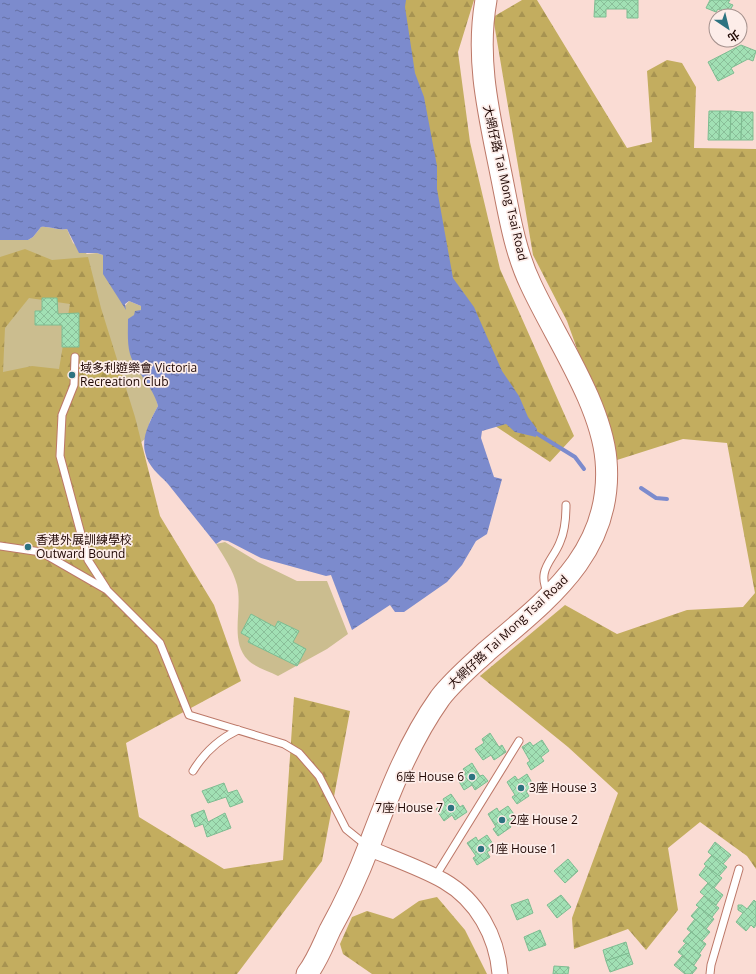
<svg xmlns="http://www.w3.org/2000/svg" width="756" height="974" font-family="'Open Sans','Noto Sans TC',sans-serif">
<style>
.grass{fill:#cbbd8f}
.forest{fill:url(#forest-firs);fill-rule:evenodd}
.water{fill:url(#water-ripples)}
.lines{fill:none;stroke-linecap:round;stroke-linejoin:round}
.stream{stroke:#7c8bcd;stroke-width:4}
.building{fill:url(#building-cross-hatch);stroke:#7ebc91}
.lane-casing{stroke:#bc7868;stroke-width:9}
.street-casing{stroke:#bc7868;stroke-width:17}
.secondary-casing{stroke:#bc7868;stroke-width:23}
.lane{stroke:#fff;stroke-width:7}
.street{stroke:#fff;stroke-width:15}
.secondary{stroke:#fff;stroke-width:21}
.poi-dot{fill:#2d7381;stroke:#fdede9;stroke-width:1.5}
.labels{text-anchor:middle;stroke-width:3.5;stroke-linejoin:round;paint-order:stroke}
.street-label{font-size:12px;fill:#1f0703;stroke:#fdede9}
.poi-label{font-size:12px;fill:#1f0703;stroke:#fdede9;text-anchor:start}
</style>
<defs>
<pattern id="forest-firs" width="22" height="20" patternUnits="userSpaceOnUse"><rect width="22" height="20" fill="#c3ad5f"/><path d="M5 1l3.5 6h-7zM16 11l3.5 6h-7z" fill="#a79351"/></pattern>
<pattern id="water-ripples" width="26" height="14" patternUnits="userSpaceOnUse"><rect width="26" height="14" fill="#7c8bcd"/><path d="M2 4q2-2 4 0t4 0M15 11q2-2 4 0t4 0" fill="none" stroke="#6570a4"/></pattern>
<pattern id="building-cross-hatch" width="8" height="8" patternUnits="userSpaceOnUse"><rect width="8" height="8" fill="#a1e0b4"/><path d="M0 0l8 8M0 8l8-8" fill="none" stroke="#8abf99"/></pattern>
</defs>
<rect width="100%" height="100%" fill="#fadcd4"/>
<g class="grass">
<path d="M41,227C50,226 57,231 67,229L73,243L87,254L97,253L103,255L104,274L125,306L129,301L141,306V310L132,317L131,355L155,395L158,406L150,421L145,439L0,558V240H28L33,237Z"/>
<path d="M225,542L258,562L297,581H327L348,634L327,649L278,676C269,671 256,668 248,660C229,641 243,609 237,585C233,570 224,557 216,544Z"/>
</g>
<g class="forest">
<path d="M387,0H474L458,52L470,142L500,269L574,436L550,462L486,420Z"/>
<path d="M522,0H537L627,148L652,142L647,71L667,60L682,63L696,87L694,148L756,149V869L747,856L700,822L668,848L678,910L646,950L628,929L574,949L572,918L618,793L568,747L480,676L565,605L617,634L687,610L743,607L755,593L727,443L683,439L617,460L567,321L533,255L493,17Z"/>
<path d="M25,249L52,260L88,257L101,308L135,417L160,516L214,605L241,681L126,743L139,817L224,869L283,860L294,697L350,711L322,861L237,974H0V257ZM29,298L70,304L59,369L32,366L3,372L5,328Z"/>
<path d="M437,897L465,930L487,974H372L343,954L340,944L352,917L367,911L393,919L419,901Z"/>
</g>
<path class="water" d="M0,0H406L405,7L415,73L424,97L437,166V189L453,278L474,307L502,371L519,396L528,417L537,429L536,437L515,432L506,424L482,431L481,438L494,477L502,479L487,534L476,541L462,565L447,582L404,612H395L390,605L352,630L331,575L326,576L261,558L228,541L222,540L216,544C200,524 184,504 168,484C159,474 148,467 145,452C141,437 151,419 158,406C153,386 135,371 130,354C127,343 128,331 128,319L134,315L135,311L141,310V306L129,301L125,304L126,310L103,274V255L97,253H79L67,229C57,231 50,226 41,227L33,237L28,240H0Z"/>
<g class="lines">
<g class="stream">
<path d="M536,433L575,457L584,469"/>
<path d="M641,488L656,498L667,499"/>
</g>
</g>
<g class="building">
<path d="M595,0H638V18H627V9H606V17H594Z"/>
<path d="M710,0H730L728,3L733,5L728,14L718,9L716,12L706,8Z"/>
<path d="M741,45L756,51L753,61L748,59L731,68L734,73L718,81L708,62Z"/>
<path d="M709,111H720L719,140H708Z"/>
<path d="M720,111H731L730,140H719Z"/>
<path d="M731,111L742,112L741,140H730Z"/>
<path d="M742,112H753V140H741Z"/>
<path d="M42,298H57L58,314L79,313V347H62V325H35V311H42Z"/>
<path d="M251,614L275,627L278,621L299,631L293,642L306,649L297,666L248,642L250,638L241,633Z"/>
<path d="M490,733L499,747L502,745L506,752L494,760L491,755L483,760L475,749L484,743L482,739Z"/>
<path d="M542,740L549,751L541,757L544,761L531,770L527,763L530,761L522,747L530,742L533,746Z"/>
<path d="M472,763L480,776L483,775L488,781L475,790L472,785L464,790L457,778L466,773L463,769Z"/>
<path d="M527,774L534,786L526,791L529,796L517,804L512,797L515,795L507,782L515,776L518,780Z"/>
<path d="M224,783L228,793L237,790L243,802L230,807L226,797L208,803L202,791Z"/>
<path d="M451,794L460,807L463,805L467,812L455,820L452,815L444,821L436,809L445,803L443,799Z"/>
<path d="M508,806L516,817L508,823L511,827L498,836L493,829L496,827L488,814L497,808L499,812Z"/>
<path d="M204,810L208,822L225,813L231,828L207,837L203,824L195,827L191,815Z"/>
<path d="M487,835L495,847L487,852L490,857L477,865L473,858L476,856L467,843L476,837L478,841Z"/>
<path d="M715,842L731,855L723,864L708,852Z"/>
<path d="M712,855L727,867L719,876L704,864Z"/>
<path d="M568,859L578,871L565,883L554,871Z"/>
<path d="M706,866L722,878L714,888L699,875Z"/>
<path d="M708,883L723,895L716,905L700,892Z"/>
<path d="M561,895L571,907L557,918L547,905Z"/>
<path d="M704,896L719,908L712,917L696,905Z"/>
<path d="M528,899L533,913L517,920L511,905Z"/>
<path d="M754,900L756,902V925L754,928L751,925L746,931L736,922L743,913L738,910V905H742L747,909Z"/>
<path d="M699,907L714,919L706,929L691,916Z"/>
<path d="M695,919L710,932L702,941L687,929Z"/>
<path d="M540,930L546,945L529,951L524,937Z"/>
<path d="M691,932L706,944L699,954L683,941Z"/>
<path d="M626,942L629,953L606,961L603,950Z"/>
<path d="M686,943L701,955L694,965L678,952Z"/>
<path d="M629,953L633,964L610,972L606,961Z"/>
<path d="M682,956L697,968L692,974H685L674,965Z"/>
<path d="M554,966L569,967L568,974H553Z"/>
</g>
<g class="lines">
<g class="lane-casing">
<g id="lane">
<path d="M75,357L74,385L62,415L60,456L88,560L106,588"/>
<path d="M0,546L41,552L107,590L160,643L189,715L284,744L299,753L319,776L346,829L367,846"/>
<path d="M549,595C535,570 553,561 560,542C565,531 566,517 566,505"/>
<path d="M193,771C204,753 219,739 238,730"/>
<path d="M435,877L519,741"/>
<path d="M710,974L711,965L739,869"/>
</g>
</g>
<g class="street-casing">
<path id="street" d="M368,848C392,858 421,868 444,881C477,900 497,936 500,974"/>
</g>
<g class="secondary-casing">
<path id="secondary" d="M307,974C317,961 323,945 330,930C345,903 358,875 369,846C389,794 408,743 440,698C454,680 471,666 487,651C548,599 614,551 606,460C601,403 555,337 531,285C515,252 509,214 502,179C490,118 475,62 486,0"/>
</g>
<use href="#lane" class="lane"/>
<use href="#street" class="street"/>
<use href="#secondary" class="secondary"/>
</g>
<g class="poi-dot">
<circle cx="72" cy="375" r="4"/>
<circle cx="28" cy="547" r="4"/>
<circle cx="472" cy="777" r="4"/>
<circle cx="521" cy="788" r="4"/>
<circle cx="451" cy="808" r="4"/>
<circle cx="502" cy="820" r="4"/>
<circle cx="481" cy="849" r="4"/>
</g>
<g class="labels">
<g class="street-label">
<text transform="translate(505 183) rotate(77)" y="4">大網仔路 Tai Mong Tsai Road</text>
<text transform="translate(508 632) rotate(-43)" y="4">大網仔路 Tai Mong Tsai Road</text>
</g>
<g class="poi-label">
<text x="80" y="372">域多利遊樂會 Victoria<tspan x="80" dy="14">Recreation Club</tspan></text>
<text x="36" y="544">香港外展訓練學校<tspan x="36" dy="14">Outward Bound</tspan></text>
<text x="464" y="781" text-anchor="end">6座 House 6</text>
<text x="529" y="792">3座 House 3</text>
<text x="443" y="812" text-anchor="end">7座 House 7</text>
<text x="510" y="824">2座 House 2</text>
<text x="489" y="853">1座 House 1</text>
</g>
</g>
<g transform="translate(728 28) rotate(145)"><circle r="19" fill="#fdede9" stroke="#a4918d"/>
<path d="M0-3L7 15L0 10L-7 15Z" fill="#2d7381"/>
<text y="-6" font-size="11" font-weight="bold" text-anchor="middle" fill="#1f0703">北</text>
</g>
</svg>
